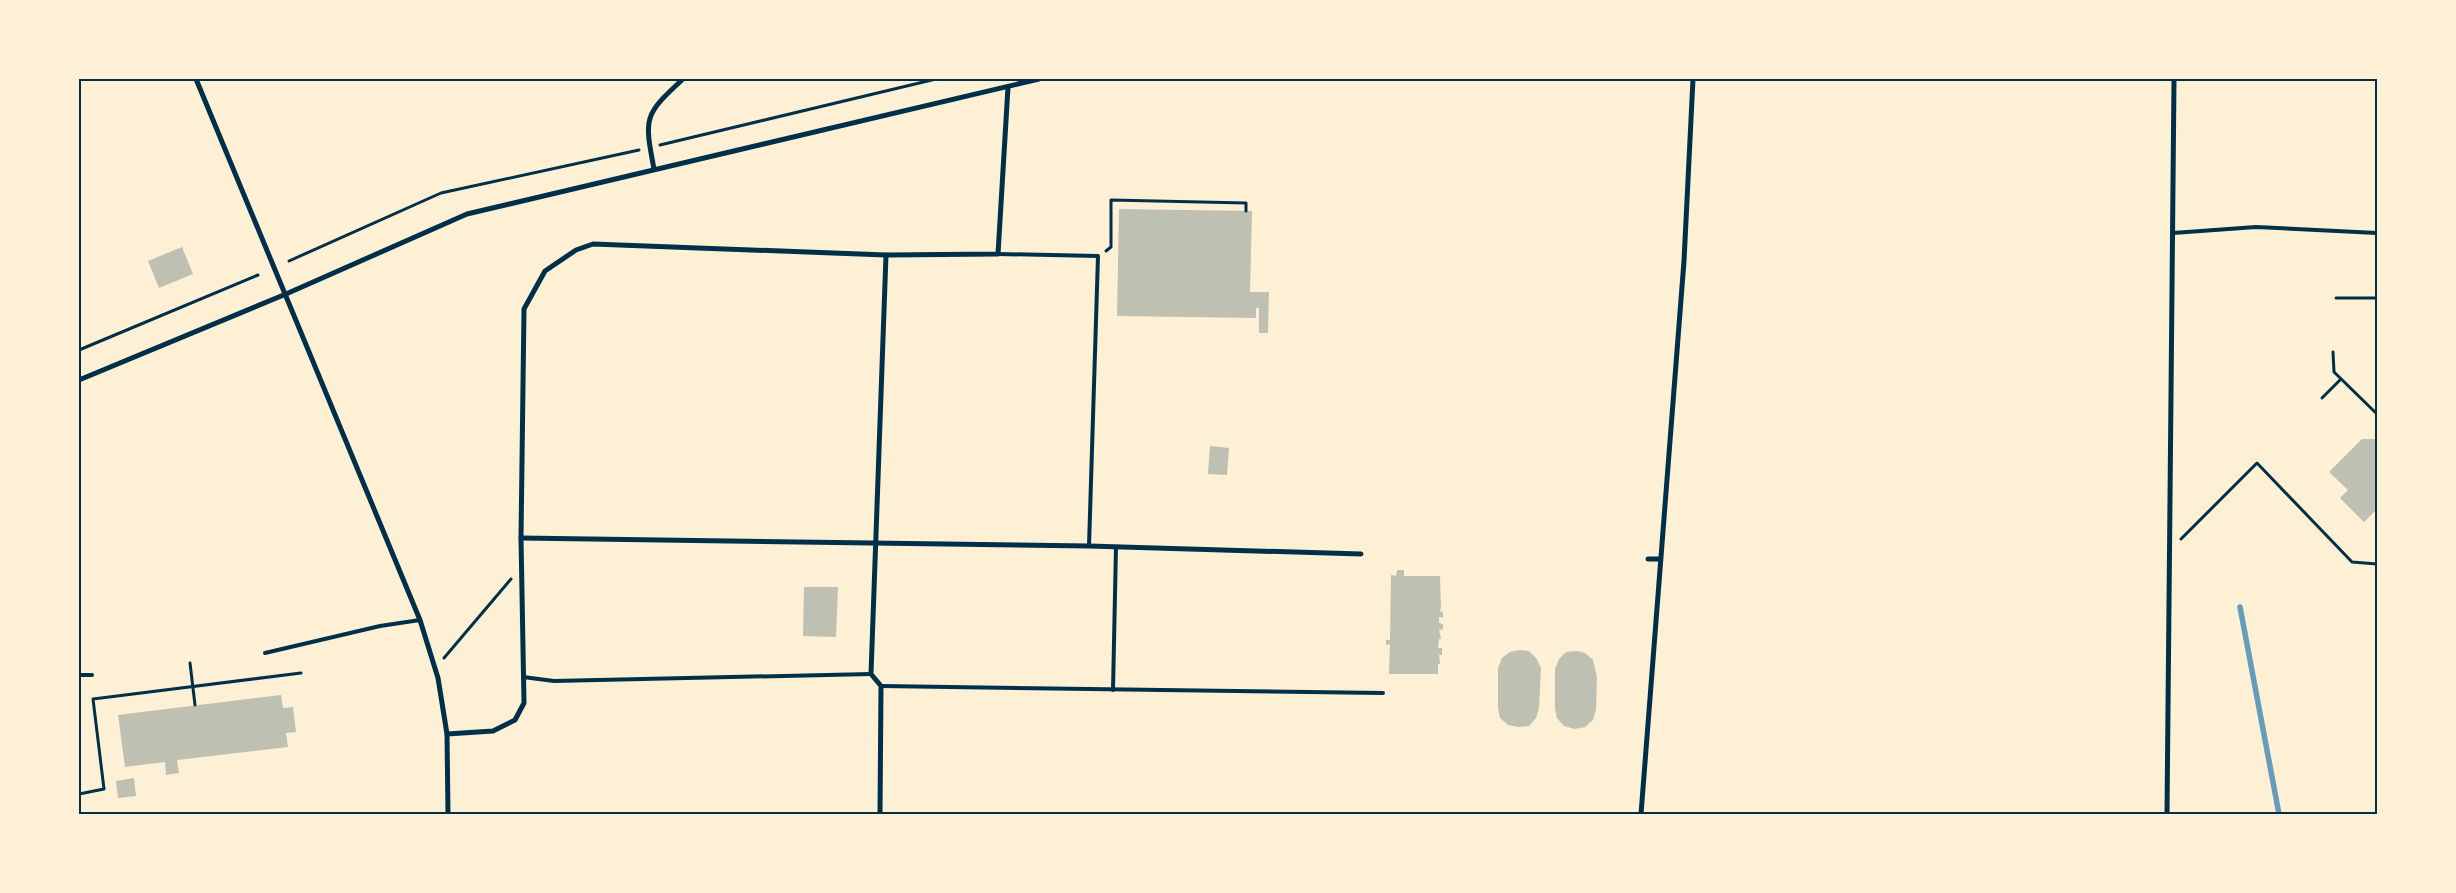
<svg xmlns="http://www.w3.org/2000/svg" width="2456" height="893" font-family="Spectral,serif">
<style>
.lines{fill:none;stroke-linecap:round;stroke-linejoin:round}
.stream{stroke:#669bbc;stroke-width:5.5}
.building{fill:#bec0b2}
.path{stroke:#003049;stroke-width:3}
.service{stroke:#003049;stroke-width:4}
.minor{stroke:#003049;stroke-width:5}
.neatline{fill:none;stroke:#003049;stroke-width:2}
</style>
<rect width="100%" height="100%" fill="#fdf0d5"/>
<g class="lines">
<path class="stream" d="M2240,607L2279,814"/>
</g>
<g class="building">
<path d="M1119,209L1252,211L1250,292H1269L1268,333H1259V308H1256V318L1117,316Z"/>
<path d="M182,247L193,274L159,288L148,261Z"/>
<path d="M2362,439H2377V509L2364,522L2340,498L2348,490L2329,472Z"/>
<path d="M1210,446L1229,448L1227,475L1208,474Z"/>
<path d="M1397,570H1404V576H1440L1441,609L1439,611L1443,612V618L1439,617V623L1443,624V630L1439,629L1441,639H1439L1438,648H1442V655H1439L1440,664H1438V674H1389L1390,644L1386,645V640H1390L1391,575L1396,576Z"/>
<path d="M804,587H838L836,637L803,636Z"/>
<path d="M1519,650L1529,651L1536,658L1541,668L1539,708L1536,718L1529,726L1518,727L1508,725L1500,718L1498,708V668L1502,658L1510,652Z"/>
<path d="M1577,651L1585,653L1593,660L1597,677L1596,710L1593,720L1585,727L1575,729L1564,726L1557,718L1555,709V669L1559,659L1566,652Z"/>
<path d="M281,695L283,708L293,707L296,732L286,733L288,747L177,760L179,773L166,775L165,762L125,767L118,715Z"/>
<path d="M134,778L136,796L118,798L116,781Z"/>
</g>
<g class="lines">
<g class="path">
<path d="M660,145L936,79"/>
<path d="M1106,251L1111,247V200L1246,203V211"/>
<path d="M289,261L441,193L639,150"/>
<path d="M2336,298H2377"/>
<path d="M79,350L258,275"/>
<path d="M2333,352L2334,372L2377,414"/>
<path d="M2322,398L2341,379"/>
<path d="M2181,539L2257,463L2352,562L2377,564"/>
<path d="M444,658L511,579"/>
<path d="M190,663L195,705"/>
<path d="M79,794L104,789L93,699L301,673"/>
</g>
<g class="service">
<path d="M2173,233L2256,227L2377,233"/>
<path d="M998,254L1098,256L1089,546"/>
<path d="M265,653L380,626L420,620"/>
<path d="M79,675H92"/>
<path d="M523,677L554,681L871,674"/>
<path d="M881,686L1383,693"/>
<path d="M1113,690L1116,547"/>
</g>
<g class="minor">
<path d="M196,79L420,620L438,678L447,734L448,814"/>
<path d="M654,169C644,117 644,115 683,79"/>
<path d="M79,380L286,294L467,214L1039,79"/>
<path d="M521,538L1089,546L1361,554"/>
<path d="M1648,559H1660"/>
<path d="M447,734L493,731L515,720L524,703L521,538L524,309L545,271L576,250L593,244L886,255L998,254L1008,87"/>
<path d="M880,814L881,686L871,674L886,255"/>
<path d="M1641,814L1684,261L1693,79"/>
<path d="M2167,814L2174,79"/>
</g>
</g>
<rect width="2456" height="893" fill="none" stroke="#fdf0d5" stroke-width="160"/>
<rect x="80" y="80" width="2296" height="733" class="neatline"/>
</svg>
